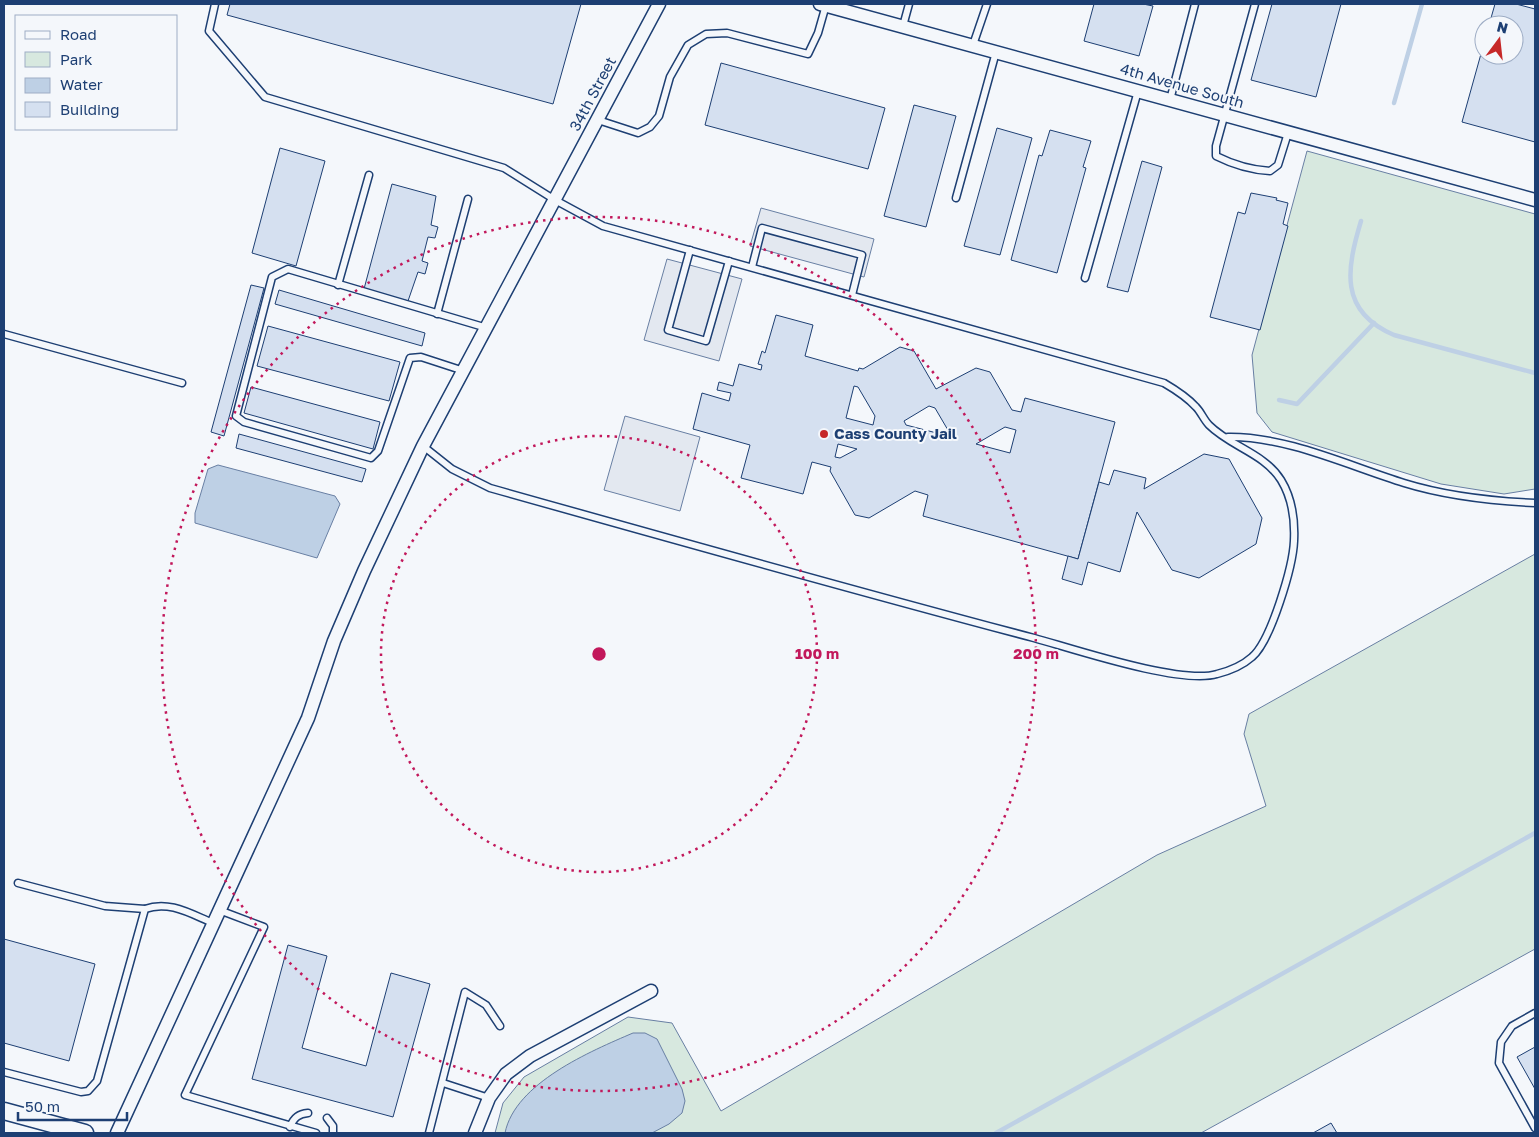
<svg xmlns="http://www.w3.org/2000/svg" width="1539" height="1137" font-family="'Golos Text',sans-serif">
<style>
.green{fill:#d7e8df;stroke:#687fa3}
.parking{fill:#e3e8f0;stroke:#687fa3}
.water{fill:#bed0e5;stroke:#687fa3}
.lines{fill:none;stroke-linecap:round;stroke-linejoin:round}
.stream{stroke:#bed0e5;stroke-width:4.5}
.building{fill:#d5e0f0;stroke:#1d3f73;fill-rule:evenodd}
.service-casing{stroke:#1d3f73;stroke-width:9}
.minor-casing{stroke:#1d3f73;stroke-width:15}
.tertiary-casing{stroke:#1d3f73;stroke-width:19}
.service{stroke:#f4f7fb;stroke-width:6}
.minor{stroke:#f4f7fb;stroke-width:12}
.tertiary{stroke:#f4f7fb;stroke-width:16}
.ring{fill:none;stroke:#c2185b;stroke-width:2.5;stroke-dasharray:2.5 5}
.poi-dot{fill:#c62828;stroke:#f4f7fb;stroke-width:2}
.labels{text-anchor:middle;stroke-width:4;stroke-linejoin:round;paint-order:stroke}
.street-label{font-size:15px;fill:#1d3f73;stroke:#f4f7fb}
.poi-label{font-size:15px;font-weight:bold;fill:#1d3f73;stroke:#f4f7fb;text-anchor:start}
.centre{fill:#c2185b;stroke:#f4f7fb;stroke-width:2.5}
.ring-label{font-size:15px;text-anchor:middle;font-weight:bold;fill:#c2185b;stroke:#f4f7fb;stroke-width:4;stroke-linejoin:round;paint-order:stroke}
</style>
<rect width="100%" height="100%" fill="#f4f7fb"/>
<g class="green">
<path d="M1307,151L1535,214V489L1504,494L1441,484L1272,432L1257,413L1252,355Z"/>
<path d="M1535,554V949L1201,1133H495L503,1103L524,1077L628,1017L672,1023L721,1111L1157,855L1266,806L1244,734L1249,714Z"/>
</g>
<g class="parking">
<path d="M761,208L874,239L864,277L750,246Z"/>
<path d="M667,259L742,279L719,361L644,340Z"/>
<path d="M625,416L700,437L680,511L604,490Z"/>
</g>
<g class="water">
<path d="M218,465L335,496L340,504L317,558L195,523V513L208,469Z"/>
<path d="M633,1033H645L657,1039L682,1089L685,1101L682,1113L669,1124L652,1133H505C515,1083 591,1051 633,1033Z"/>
</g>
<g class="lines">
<g class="stream">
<path d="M1394,103L1422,4"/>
<path d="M1361,221C1347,268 1338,311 1394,335L1535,373"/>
<path d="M1279,400L1297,404L1374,323"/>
<path d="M996,1133L1535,833"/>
</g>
</g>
<g class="building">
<path d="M230,4H581L553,104L227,15Z"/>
<path d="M1094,4H1143L1153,6L1139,56L1084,41Z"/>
<path d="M1272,4H1341L1316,97L1251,80Z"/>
<path d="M1495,4H1516L1535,9V142L1462,122L1484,43V55H1514V25H1489Z"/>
<path d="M721,63L885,108L868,169L705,125Z"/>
<path d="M914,105L956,116L926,227L884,216Z"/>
<path d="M997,128L1032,138L1000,255L964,246Z"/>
<path d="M1050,130L1091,141L1083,167L1086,168L1057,273L1011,260L1039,155L1042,156Z"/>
<path d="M280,148L325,161L296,266L252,253Z"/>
<path d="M1142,161L1162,167L1128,292L1107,287Z"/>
<path d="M392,184L436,196L431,225L438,227L435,238L428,237L422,261L428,263L425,274L418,272L408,301L364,289Z"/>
<path d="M1251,193L1277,198L1276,200L1288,203L1283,224L1288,226L1260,330L1210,317L1238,212L1245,214Z"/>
<path d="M251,285L264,288L224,436L211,432Z"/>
<path d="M279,290L425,333L422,346L275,304Z"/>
<path d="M776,315L813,325L805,356L858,371L859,368L863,369L900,347L914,351L936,389L976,368L990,372L1012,410L1021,412L1025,398L1115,422L1078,559L923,516L928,495L915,491L869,518L855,515L830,471L831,467L812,462L803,494L741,478L750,445L693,429L702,393L729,401L731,393L717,390L719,382L733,386L739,364L761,370L762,365L758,364L762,351L765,353ZM854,386L858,387L875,416L873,425L846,418ZM929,406L935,408L952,437L906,425L904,421ZM1005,427L1016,430L1010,453L976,444ZM838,444L857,449L840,458L835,457Z"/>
<path d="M268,326L400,362L389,401L257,366Z"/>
<path d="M251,387L380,422L373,449L244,413Z"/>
<path d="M239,434L366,469L362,482L236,448Z"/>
<path d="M1204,454L1229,459L1262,518L1256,544L1199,578L1172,570L1137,512L1120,572L1088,562L1082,585L1062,579L1068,556L1078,559L1099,482L1109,485L1114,470L1146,478L1144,489Z"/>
<path d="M4,939L95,964L69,1061L4,1043Z"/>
<path d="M288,945L327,956L302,1048L366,1066L391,973L430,984L393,1117L252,1079Z"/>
<path d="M1535,1047V1089L1517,1057Z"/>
<path d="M1331,1123L1337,1133H1313Z"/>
</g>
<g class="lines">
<g class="service-casing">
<g id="service">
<path d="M215,4L209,31L265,97L504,168L555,200L603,226L1164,383C1176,390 1187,397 1196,407C1201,412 1204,420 1209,425C1231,447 1264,453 1281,480C1292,498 1295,521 1294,541C1293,566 1271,641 1252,657C1243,665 1229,671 1217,674C1181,685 1074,649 1034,638C852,590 671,539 490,488L452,469L423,446"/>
<path d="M1255,4L1216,146V156C1232,164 1252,170 1270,171L1278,165L1288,133"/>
<path d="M903,26L909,4"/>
<path d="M973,45L987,4"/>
<path d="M1170,100L1195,4"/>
<path d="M598,120L638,133L650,127L659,116L670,77L688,45L706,34L727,33L808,54L818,33L826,5"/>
<path d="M956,198L996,52"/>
<path d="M690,250L668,330L706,341L729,261"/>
<path d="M752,267L762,228L862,255L852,295"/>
<path d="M1085,278L1138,91"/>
<path d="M338,285L369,175"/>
<path d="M437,314L468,199"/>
<path d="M4,334L182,383"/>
<path d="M464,371L421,357L410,358L378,451L371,458L244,422L236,416L272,277L288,269L487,328"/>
<path d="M1228,437C1286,436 1349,466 1404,483C1446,496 1491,501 1535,503"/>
<path d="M18,883L105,906L145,909"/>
<path d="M219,910L264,927L185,1095L316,1133"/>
<path d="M1535,1013L1512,1026L1501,1042L1499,1063L1535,1128"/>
<path d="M4,1072L81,1092L88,1091L97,1081L145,909C169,900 191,914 213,923"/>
<path d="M443,1083L489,1098"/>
<path d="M327,1118L333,1126V1133"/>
<path d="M290,1127C294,1117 299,1114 308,1113"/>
<path d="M429,1133L465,992L486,1005L500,1026"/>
</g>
</g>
<g class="minor-casing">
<g id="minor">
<path d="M820,4L1535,200"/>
<path d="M117,1133L308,718L334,641L364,571L423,446L659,4"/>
<path d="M475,1133L489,1098L506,1074L530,1056L651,991"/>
</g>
</g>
<g class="tertiary-casing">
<path id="tertiary" d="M4,1111L85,1133"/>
</g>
<use href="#service" class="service"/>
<use href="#minor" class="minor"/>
<use href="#tertiary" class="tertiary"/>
</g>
<g class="ring">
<circle cx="599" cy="654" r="218"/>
<circle cx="599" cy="654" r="437"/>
</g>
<circle class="poi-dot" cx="824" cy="434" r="5"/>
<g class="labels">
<g class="street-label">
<text transform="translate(1182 86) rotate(16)" y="5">4th Avenue South</text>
<text transform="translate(593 94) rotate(-62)" y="5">34th Street</text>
</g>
<g class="poi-label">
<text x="834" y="439">Cass County Jail</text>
</g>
</g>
<circle cx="599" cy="654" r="8" class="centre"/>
<g class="ring-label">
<text x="817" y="659">100 m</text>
<text x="1036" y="659">200 m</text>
</g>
<rect width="1539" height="1137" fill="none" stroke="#1d3f73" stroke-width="10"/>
<rect x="15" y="15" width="162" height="115" fill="#f4f7fb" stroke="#9eadc5"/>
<rect x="25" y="31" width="25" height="8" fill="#f4f7fb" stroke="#9eadc5"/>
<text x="60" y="40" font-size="15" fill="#1d3f73">Road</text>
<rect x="25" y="52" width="25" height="15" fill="#d7e8df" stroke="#9eadc5"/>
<text x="60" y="65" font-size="15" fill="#1d3f73">Park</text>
<rect x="25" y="78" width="25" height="15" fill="#bed0e5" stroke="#9eadc5"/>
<text x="60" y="90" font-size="15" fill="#1d3f73">Water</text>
<rect x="25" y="102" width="25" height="15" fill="#d5e0f0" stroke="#9eadc5"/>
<text x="60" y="115" font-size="15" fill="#1d3f73">Building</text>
<g transform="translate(1499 40) rotate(15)"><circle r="24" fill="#f4f7fb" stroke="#9eadc5"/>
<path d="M0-4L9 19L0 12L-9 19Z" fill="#c62828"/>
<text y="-8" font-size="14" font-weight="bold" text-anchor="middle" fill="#1d3f73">N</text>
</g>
<path d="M18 1112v8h109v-8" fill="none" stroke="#1d3f73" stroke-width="2.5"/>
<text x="25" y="1112" font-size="15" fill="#1d3f73" stroke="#f4f7fb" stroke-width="4" paint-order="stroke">50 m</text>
</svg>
